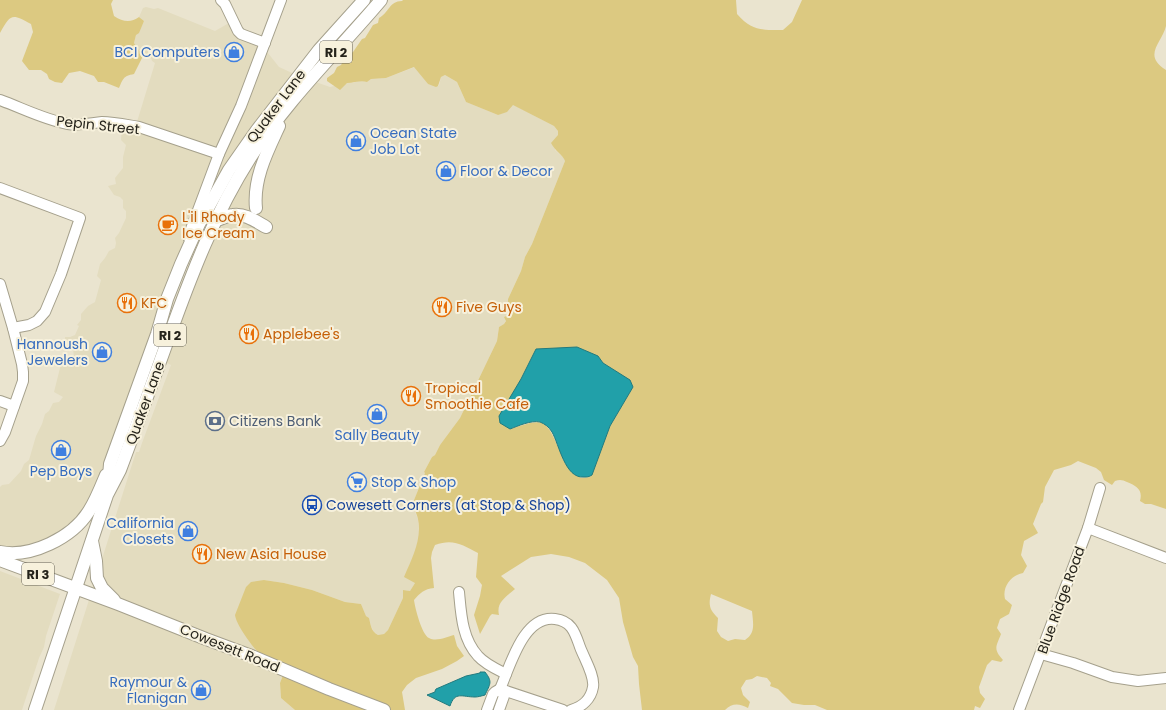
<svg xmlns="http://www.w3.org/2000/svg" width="1166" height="710" font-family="Poppins,sans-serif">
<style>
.built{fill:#e3dcbf}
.green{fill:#dcc981;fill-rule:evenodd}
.water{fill:#21a0a9;stroke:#227a7e}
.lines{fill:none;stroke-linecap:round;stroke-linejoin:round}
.minor-casing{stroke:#a5a08c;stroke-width:12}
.major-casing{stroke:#a5a08c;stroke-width:14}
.minor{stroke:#fff;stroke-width:10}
.major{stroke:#fff;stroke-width:12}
.labels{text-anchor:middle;stroke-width:4;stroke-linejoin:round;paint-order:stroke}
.shield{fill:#f7f1dc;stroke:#646155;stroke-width:1}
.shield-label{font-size:13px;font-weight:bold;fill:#25231b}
.shop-label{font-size:14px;fill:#366cbe;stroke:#f7f1dc;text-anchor:end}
.street-label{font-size:14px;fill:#25231b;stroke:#f7f1dc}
.food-label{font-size:14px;fill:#c56008;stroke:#f7f1dc;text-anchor:start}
.service-label{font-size:14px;fill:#4e5e75;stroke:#f7f1dc;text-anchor:start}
.transit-label{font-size:14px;fill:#164399;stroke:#f7f1dc;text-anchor:start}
</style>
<rect width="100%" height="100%" fill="#eae4cf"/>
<g class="built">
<path d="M146,7L154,9L158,8L215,31L229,23L264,48L279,67L301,77L330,87L347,83H353L360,80L367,82L371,79L386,78L415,67L428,84L439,86L441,77L445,75L457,82L466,102L498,115L512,104L554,126L558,131V135L555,150L564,158L565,161L532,244L525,257L521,271L508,299L512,309L504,324L499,327L497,341L460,418L440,445L435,455L432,457L424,472L425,473L412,505L418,519L419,537L415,553V583L410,591L403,590V598L388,630L384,634L378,635L374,632L371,626L369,618L366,616L361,604L345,602L312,590L284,583L264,580L268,658L285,670L280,683L281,698L295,710H54L136,452H139L142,443L171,365L161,360L230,190L219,187L149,355L143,353L89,507L53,543L0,551V487L2,485L9,484L21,471L24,464L29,460L36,436L42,424L45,414L49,411L53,403L59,402L63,397L54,392L61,364L63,359L72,361L74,357L73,349L65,341V337H70L75,335L79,326L77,325L81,320V314L88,306L95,302L101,280L97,276L100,264L105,258L109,251L115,248L116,243L115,238L119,233L126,218V211L123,208V200L120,197L114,195L108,186L116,184L115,178L123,168V157L126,145L121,140L122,125H136L155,63L152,61L151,58L143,56L134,43L136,35L144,21L139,17L143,8Z"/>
<path d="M0,571L60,594L46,636L44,647L39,658L22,710H0Z"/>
</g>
<g class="green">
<path d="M0,0H113L111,4L114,16C123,22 131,23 139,17L144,21L139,33L136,35L134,43L143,56L134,74C123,76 123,79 119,88L104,82H98L94,76L80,71L69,73L62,83L55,82L49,79L47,74L41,70H29L22,61L33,32L31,24C12,14 11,13 0,33Z"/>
<path d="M403,0H736L737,14C752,31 762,30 783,30L792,22L802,0H1166C1166,8 1166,18 1166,26C1162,43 1142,55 1166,70V509L1151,504H1145L1140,501C1143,490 1137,486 1127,482C1123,480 1120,479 1115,481L1112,485L1104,480L1101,472L1096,468L1078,461L1071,465L1054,470L1045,487L1043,502L1041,504L1033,524L1038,533L1024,541L1021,555L1027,566L1023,573C1011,575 1002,587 1005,599L1012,605L1009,614L1000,619L997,628L1001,634C996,647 993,649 1003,660L1001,662L992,660L987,665L979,687L980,693L985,699L980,708L975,706L974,710H827L815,705H804L792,703L778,689L770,686L771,683L767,678L757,676L752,679L746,680L741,688L743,695L750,702L748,708C739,703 732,703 725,710H642L639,684L638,666L633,657L623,622L619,598L607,580L585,563L569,557L551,554L531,557L501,576L515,589C506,597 496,602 499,615L492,614L490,616L480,634L474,615L480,596L482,585L476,577L478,553C463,545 453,538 435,545L432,552L431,558L434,588C424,589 420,593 414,600C415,608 422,635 429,638C436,642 447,637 454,635L457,646L464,656L457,661L442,669L416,678L407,685L402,692L405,710H295L281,698L280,683L285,670C276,664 264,657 256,650C250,643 236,624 235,615L246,587L251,582L264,580L284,583L312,590L345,602L361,604L366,616L369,618C371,626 371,631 378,635L384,634L388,630L403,598V590L410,591L415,583L404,577C412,558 422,540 418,519C417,514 414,509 412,505L425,473L424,472L432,457L435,455L440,445L460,418L497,341L499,327L504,324L506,321L504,317L509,315L512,309L508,305V299L521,271L525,257L532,244L565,161C563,155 555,151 551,143L558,135V131L554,126L513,105L507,112L498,115L466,102L457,82L445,75L441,77L438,86L436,87L428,84L414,67L386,78L371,79L367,82C360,80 355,83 347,83L340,90L327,81V78L334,73L337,67L341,65L346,56L353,52L362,39L365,38L373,25L378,23L379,18C389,13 389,1 402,1ZM536,349L598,356L603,363L614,370L633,387L610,426L592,474L590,477L581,478C576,473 569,469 565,463C562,459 561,453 559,449C545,416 542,419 510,429L521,379ZM711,594L752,611C753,623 756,633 745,640L735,639L728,641L721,637L717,631L718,618C710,610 708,606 711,594Z"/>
</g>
<g class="water">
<path d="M577,347L598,356L603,363L630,380L633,387L610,426L592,475C589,477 587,477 584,477C565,479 559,444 552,432C549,427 545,424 540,422C531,420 518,426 510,429L500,423L499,416L521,379L536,349Z"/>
<path d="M480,672H485C493,682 490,684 485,695C481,696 478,697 475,697C462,697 455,691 450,706L427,695L435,692V691L436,689L466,676L480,673Z"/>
</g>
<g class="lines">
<g class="minor-casing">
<g id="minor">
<path d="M221,0L225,4L238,31L241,34L265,43"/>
<path d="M0,100C22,108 45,120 68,124C79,126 91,123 102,122C114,122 127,125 139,127L219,154"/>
<path d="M0,188L80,218L61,274L45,312L37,321L29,325L13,328"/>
<path d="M188,237L219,154L241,106L281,0"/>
<path d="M0,284L13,328L22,364L23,372V381L5,432L0,441"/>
<path d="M0,401L14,406"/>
<path d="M1088,528L1166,558"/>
<path d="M459,592C461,613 462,639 478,656C485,664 496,669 506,674"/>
<path d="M1041,654L1073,663L1112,677L1138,681L1166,678"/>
<path d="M500,689L563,710"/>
<path d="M487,710L493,694L495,692L500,689C510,667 523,615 555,619C572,621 575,633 580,647C584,658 595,676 593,687C591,699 582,707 571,710"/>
<path d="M499,710L504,696L500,689"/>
<path d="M1019,710L1088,528L1100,488"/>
</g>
</g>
<g class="major-casing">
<g id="major">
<path d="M256,208C253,179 267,152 279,126"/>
<path d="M215,221C221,219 228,215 233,215C245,213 257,222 266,227"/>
<path d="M108,488L110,464L157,334L167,299L181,264L199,224L229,170L257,130L319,50L364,0"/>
<path d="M92,541L96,561L97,578L102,588L114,600"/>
<path d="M0,552C31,558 72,538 89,511C96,500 101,487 106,475"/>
<path d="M0,560L118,604L206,639L249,655L329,689L384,710"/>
<path d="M35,710L107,495L120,470C137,424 154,379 170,334C192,273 215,213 250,158C287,100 337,52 381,0"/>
</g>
</g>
<use href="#minor" class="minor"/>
<use href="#major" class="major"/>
</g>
<defs>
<g id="shop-ring" transform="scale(1)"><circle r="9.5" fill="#f7f1dc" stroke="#3f7fe0" stroke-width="1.5"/><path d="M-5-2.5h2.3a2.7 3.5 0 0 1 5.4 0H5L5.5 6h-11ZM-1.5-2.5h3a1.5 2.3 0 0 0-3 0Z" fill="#3f7fe0"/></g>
<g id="cafe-ring" transform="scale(1)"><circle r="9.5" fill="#f7f1dc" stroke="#e8710a" stroke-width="1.5"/><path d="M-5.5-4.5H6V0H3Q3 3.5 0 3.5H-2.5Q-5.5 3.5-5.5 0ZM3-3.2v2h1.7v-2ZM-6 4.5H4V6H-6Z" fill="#e8710a"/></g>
<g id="restaurant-ring" transform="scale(1)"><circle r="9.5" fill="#f7f1dc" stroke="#e8710a" stroke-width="1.5"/><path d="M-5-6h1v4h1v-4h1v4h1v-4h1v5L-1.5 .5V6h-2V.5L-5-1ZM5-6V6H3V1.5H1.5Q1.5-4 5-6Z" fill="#e8710a"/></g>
<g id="bank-ring" transform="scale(1)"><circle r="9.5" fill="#f7f1dc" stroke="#5c6f8a" stroke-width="1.5"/><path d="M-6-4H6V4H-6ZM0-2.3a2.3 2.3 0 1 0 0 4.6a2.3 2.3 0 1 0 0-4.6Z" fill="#5c6f8a"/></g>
<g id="supermarket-ring" transform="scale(1)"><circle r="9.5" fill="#f7f1dc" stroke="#3f7fe0" stroke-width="1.5"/><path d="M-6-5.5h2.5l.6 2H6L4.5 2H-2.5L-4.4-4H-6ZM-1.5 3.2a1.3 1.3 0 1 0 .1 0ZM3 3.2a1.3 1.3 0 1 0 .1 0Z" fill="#3f7fe0"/></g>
<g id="bus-ring" transform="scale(1)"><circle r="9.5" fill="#f7f1dc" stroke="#1a4fb4" stroke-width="1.5"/><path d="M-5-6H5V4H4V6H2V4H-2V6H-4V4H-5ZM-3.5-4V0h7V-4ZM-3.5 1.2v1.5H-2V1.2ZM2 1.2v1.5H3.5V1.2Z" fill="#1a4fb4"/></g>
</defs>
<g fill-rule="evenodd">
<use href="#shop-ring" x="234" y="52"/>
<use href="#shop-ring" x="356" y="141"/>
<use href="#shop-ring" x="446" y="171"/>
<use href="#cafe-ring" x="168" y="225"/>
<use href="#restaurant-ring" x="127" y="303"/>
<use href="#restaurant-ring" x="442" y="307"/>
<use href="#restaurant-ring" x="249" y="334"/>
<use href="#shop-ring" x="102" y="352"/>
<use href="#restaurant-ring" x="411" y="396"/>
<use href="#shop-ring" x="377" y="414"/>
<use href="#bank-ring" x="215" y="421"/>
<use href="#shop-ring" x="61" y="450"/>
<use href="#supermarket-ring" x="357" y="482"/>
<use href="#bus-ring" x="312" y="505"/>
<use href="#shop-ring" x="188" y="531"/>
<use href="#restaurant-ring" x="202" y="554"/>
<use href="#shop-ring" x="201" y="690"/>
</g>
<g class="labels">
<g class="shield">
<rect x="320" y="41" width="32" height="22" rx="3"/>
<rect x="154" y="324" width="32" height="22" rx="3"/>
<rect x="22" y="563" width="32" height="22" rx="3"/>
</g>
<g class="shield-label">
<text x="336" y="57">RI 2</text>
<text x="170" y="340">RI 2</text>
<text x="38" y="579">RI 3</text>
</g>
<g class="shop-label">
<text x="220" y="57">BCI Computers</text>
<text x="370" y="138" text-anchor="start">Ocean State<tspan x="370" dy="16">Job Lot</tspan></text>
<text x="460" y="176" text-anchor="start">Floor &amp; Decor</text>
<text x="88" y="349">Hannoush<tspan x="88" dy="16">Jewelers</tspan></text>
<text x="377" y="440" text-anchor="middle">Sally Beauty</text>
<text x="61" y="476" text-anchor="middle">Pep Boys</text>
<text x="371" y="487" text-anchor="start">Stop &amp; Shop</text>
<text x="174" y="528">California<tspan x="174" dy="16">Closets</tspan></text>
<text x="187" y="687">Raymour &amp;<tspan x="187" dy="16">Flanigan</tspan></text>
</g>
<g class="street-label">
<text transform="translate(276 106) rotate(-53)" y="5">Quaker Lane</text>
<text transform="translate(98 125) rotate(6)" y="5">Pepin Street</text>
<text transform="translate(145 403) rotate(-70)" y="5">Quaker Lane</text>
<text transform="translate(1061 600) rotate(-70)" y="5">Blue Ridge Road</text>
<text transform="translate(230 648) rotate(22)" y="5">Cowesett Road</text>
</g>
<g class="food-label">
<text x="182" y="222">L'il Rhody<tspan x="182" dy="16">Ice Cream</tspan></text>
<text x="141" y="308">KFC</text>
<text x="456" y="312">Five Guys</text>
<text x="263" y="339">Applebee's</text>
<text x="425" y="393">Tropical<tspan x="425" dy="16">Smoothie Cafe</tspan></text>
<text x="216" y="559">New Asia House</text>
</g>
<g class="service-label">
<text x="229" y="426">Citizens Bank</text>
</g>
<g class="transit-label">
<text x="326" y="510">Cowesett Corners (at Stop &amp; Shop)</text>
</g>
</g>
</svg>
